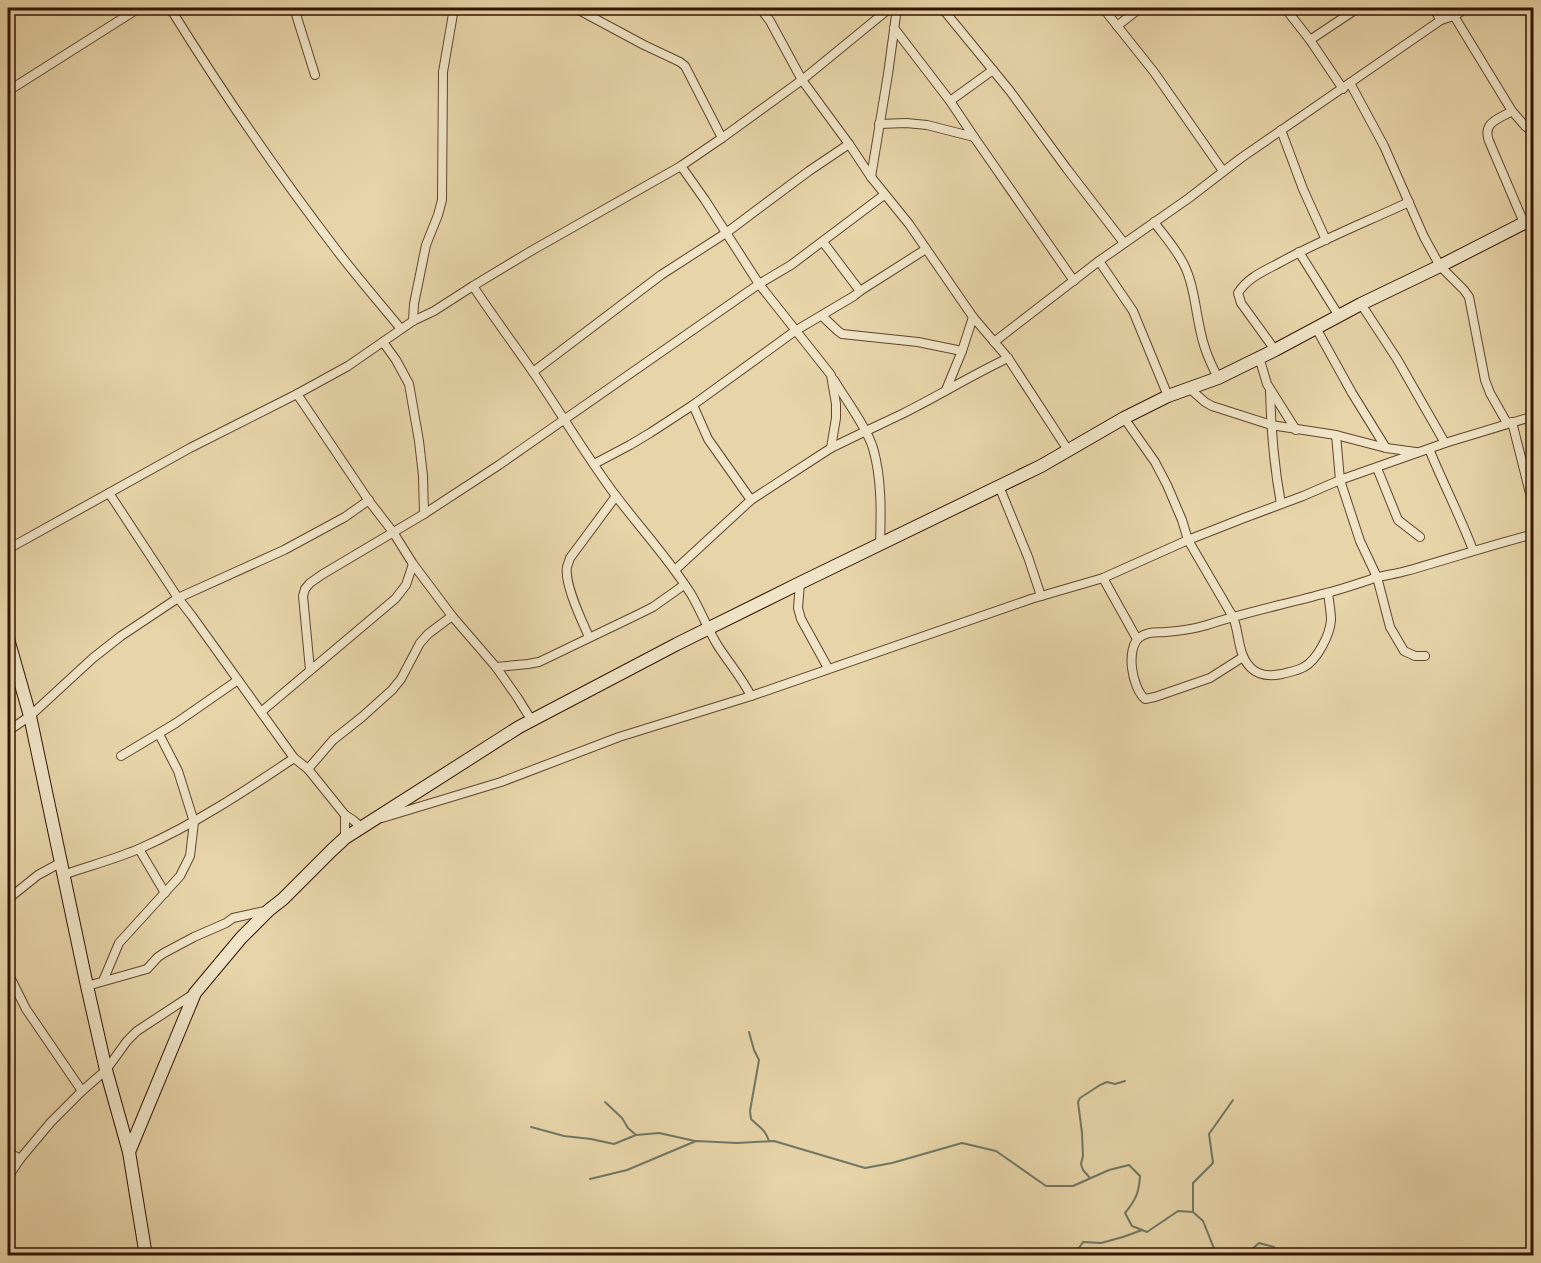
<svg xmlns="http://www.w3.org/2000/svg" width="1541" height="1263" font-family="'IM FELL DW Pica',serif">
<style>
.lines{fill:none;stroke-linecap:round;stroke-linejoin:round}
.stream{stroke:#6f7765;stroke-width:2}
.street-casing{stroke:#60442a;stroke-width:10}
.secondary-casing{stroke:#331400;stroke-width:14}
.street{stroke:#efe4c7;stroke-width:8}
.secondary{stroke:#efe4c7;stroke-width:12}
</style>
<rect width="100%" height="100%" fill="#e7d5a9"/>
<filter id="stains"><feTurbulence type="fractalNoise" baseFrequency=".00333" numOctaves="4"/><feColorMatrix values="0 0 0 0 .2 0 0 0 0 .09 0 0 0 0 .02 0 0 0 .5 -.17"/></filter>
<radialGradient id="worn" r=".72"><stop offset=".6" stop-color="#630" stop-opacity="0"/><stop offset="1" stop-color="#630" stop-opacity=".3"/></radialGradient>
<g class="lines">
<g class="stream">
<path d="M749,1032L754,1050L759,1060L750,1111L751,1119C760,1128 765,1129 769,1141"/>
<path d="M605,1102L622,1118L628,1128L636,1135"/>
<path d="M531,1127L564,1136L591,1139L614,1144L636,1135L659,1133L695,1141"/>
<path d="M1090,1178L1083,1170L1081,1164L1083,1156L1082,1133L1078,1102L1080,1098L1100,1085L1107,1082L1115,1084L1125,1081"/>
<path d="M590,1179L627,1170L696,1141L737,1143L774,1141L865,1168L892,1163L962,1143L996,1151L1046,1186H1073L1109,1170L1129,1165L1140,1176C1139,1192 1136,1200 1125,1213L1132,1226L1147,1232L1178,1211L1193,1212L1203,1221L1217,1256"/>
<path d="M1193,1211V1183L1213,1163L1209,1134L1233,1100"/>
<path d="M1073,1250L1079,1248L1083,1242L1101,1243L1123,1237L1142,1230"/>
<path d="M1244,1256L1259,1243L1274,1247L1279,1256"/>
</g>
<g class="street-casing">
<g id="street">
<path d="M170,8C221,90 276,171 335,248C356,276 379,302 401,329"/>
<path d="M294,8L315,75"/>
<path d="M575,8L644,45L680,62L685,66L722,138"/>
<path d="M760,8L770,21L802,80L849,144L871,177L909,224L973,317L1008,358L1068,450"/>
<path d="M942,8L1010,91L1067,169L1124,243"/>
<path d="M1103,8L1154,72L1223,171"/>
<path d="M1285,8L1310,40L1343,89"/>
<path d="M1433,8L1441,20"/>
<path d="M1531,8L1534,11"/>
<path d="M1454,16L1512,111L1525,126L1534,133"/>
<path d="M1117,26L1140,8"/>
<path d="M894,28L950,101L974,137L1074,281"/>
<path d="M1310,40L1358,8"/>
<path d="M1350,83L1384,146L1424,237L1440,266L1464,290L1469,297L1485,380L1490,393L1507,423"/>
<path d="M8,91L139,8"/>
<path d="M950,101L993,70"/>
<path d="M1512,111C1499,119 1482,122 1489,141L1524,223"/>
<path d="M879,124L906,123L927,125L974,137"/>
<path d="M1281,130L1303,189L1326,240"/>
<path d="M871,177L888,74L897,8"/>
<path d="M1154,222C1165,237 1179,252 1186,269C1194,287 1195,306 1199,324C1203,346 1208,358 1218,378"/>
<path d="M823,242L860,291"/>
<path d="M1299,252L1339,316"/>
<path d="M1099,261L1133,311L1168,396"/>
<path d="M473,286C492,315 513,343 533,372C561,413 586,456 616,496C641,529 669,559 691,594C701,611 708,630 718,646C729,663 742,678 751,696"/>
<path d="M1361,304L1397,359L1445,443"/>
<path d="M822,316L838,331L842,334L918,342L962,351"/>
<path d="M413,321L414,304L426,245L438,215L442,200L443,72L454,8"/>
<path d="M1316,328L1352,393L1386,448"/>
<path d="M383,342L396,360L409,384L419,441L423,476L424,514"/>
<path d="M994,342L1099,261L1189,198L1241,158L1441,20L1454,16L1467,8"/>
<path d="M1275,350L1241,303L1238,293C1247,278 1264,271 1279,263C1321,240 1366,222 1409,202"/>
<path d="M1259,357L1267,384L1296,430"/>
<path d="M533,372L661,275L726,233L809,171L849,144"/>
<path d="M834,380C846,400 867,428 873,448C882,479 881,513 880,545"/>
<path d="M1189,388L1205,402L1212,406L1271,425L1336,435L1386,448L1416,452"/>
<path d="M946,390L962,351L973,317"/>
<path d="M1270,391C1271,429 1274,466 1281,504"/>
<path d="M297,394L369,501L393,532L413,564L452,616L496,667L517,697L532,721"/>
<path d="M693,405L708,439L751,500"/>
<path d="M1124,418L1155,462L1167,485L1182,520L1188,540L1233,617C1240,634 1237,654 1251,668C1259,676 1272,676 1282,674C1289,672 1297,671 1304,667C1317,660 1330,635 1331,620C1331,611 1329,602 1328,593"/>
<path d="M1512,422L1534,509"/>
<path d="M1336,435L1340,480L1360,541L1377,577L1390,627L1404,651L1415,656H1425"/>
<path d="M831,448C855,436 879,425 902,414C938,396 972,375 1008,358"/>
<path d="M1429,449C1443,483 1460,516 1473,550"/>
<path d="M594,464L630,445L650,433L693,405L795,331L854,296L860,291L926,249"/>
<path d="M1377,468L1398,520L1420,537"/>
<path d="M999,486L1028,557L1041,596"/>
<path d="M109,493L178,598L192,616L294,758L308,769L345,815L353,820L362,828"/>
<path d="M8,549L190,448L297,394L348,366L413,321L434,311L473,286L531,251L681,166L722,138L802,80L890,8"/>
<path d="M675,570L751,500L831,448L836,418V404L831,375L759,284L705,200L681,166"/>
<path d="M1103,578L1137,639"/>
<path d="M800,583L798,608L801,619L828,668"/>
<path d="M589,637C582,621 564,584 567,567C568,564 569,561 570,558L616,496"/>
<path d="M1243,657L1210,678L1155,697L1145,699C1132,688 1125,648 1140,637C1148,631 1157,633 1166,632C1180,631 1194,629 1207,625C1246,612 1287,604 1326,593C1343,589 1359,583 1375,578C1385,575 1396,574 1406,571C1449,559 1491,545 1534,534"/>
<path d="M496,667L528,664L539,662L639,614L653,607L684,585"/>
<path d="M310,670L303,596L305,589L310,583L323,574L424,514L499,465L680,339L759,284L791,265L884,195"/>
<path d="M261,712L395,599L406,585L413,564"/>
<path d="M8,731L30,716L93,658L121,636L178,598L284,550L345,517L369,500"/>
<path d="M121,756L176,723L238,680"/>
<path d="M308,769L333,740L362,717L392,690L401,679L420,643L428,634L452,616"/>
<path d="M345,815V838"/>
<path d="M382,818L501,782L619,737L751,696L1031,599L1103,578L1188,540L1244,518L1303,496L1340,480L1445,443L1534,416"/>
<path d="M139,849L165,893"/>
<path d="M63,875C88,866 116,859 141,848C195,824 245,791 294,758"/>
<path d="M8,899L38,875L60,863"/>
<path d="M8,946L9,975L26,1009L82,1091"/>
<path d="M103,981L119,943L180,876L190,856L194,822L178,771L159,734"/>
<path d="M87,986L147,969L158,957L164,953L194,937L226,923L233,918L269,910"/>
<path d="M8,1152L20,1159"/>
<path d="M8,1177L20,1159L51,1122L82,1091L106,1070L127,1041L137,1031L195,993"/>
</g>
</g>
<g class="secondary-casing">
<g id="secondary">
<path d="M8,639L30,716L87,986L106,1070L129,1152L146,1256"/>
<path d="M129,1152L195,993L241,938L269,910L283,899L331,851L345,838L519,727L677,644L800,583L1041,466L1124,418L1168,396L1218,378L1275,350L1361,304L1440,266L1534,218"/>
</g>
</g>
<use href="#street" class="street"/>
<use href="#secondary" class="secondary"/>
</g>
<rect width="1541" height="1263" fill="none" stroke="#e7d5a9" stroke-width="30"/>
<rect x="9" y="9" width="1523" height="1245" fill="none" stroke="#331400" stroke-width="3"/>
<rect x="15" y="15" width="1511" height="1233" fill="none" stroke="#331400" stroke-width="1.5"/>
<rect width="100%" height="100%" filter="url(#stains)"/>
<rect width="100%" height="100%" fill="url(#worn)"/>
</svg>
